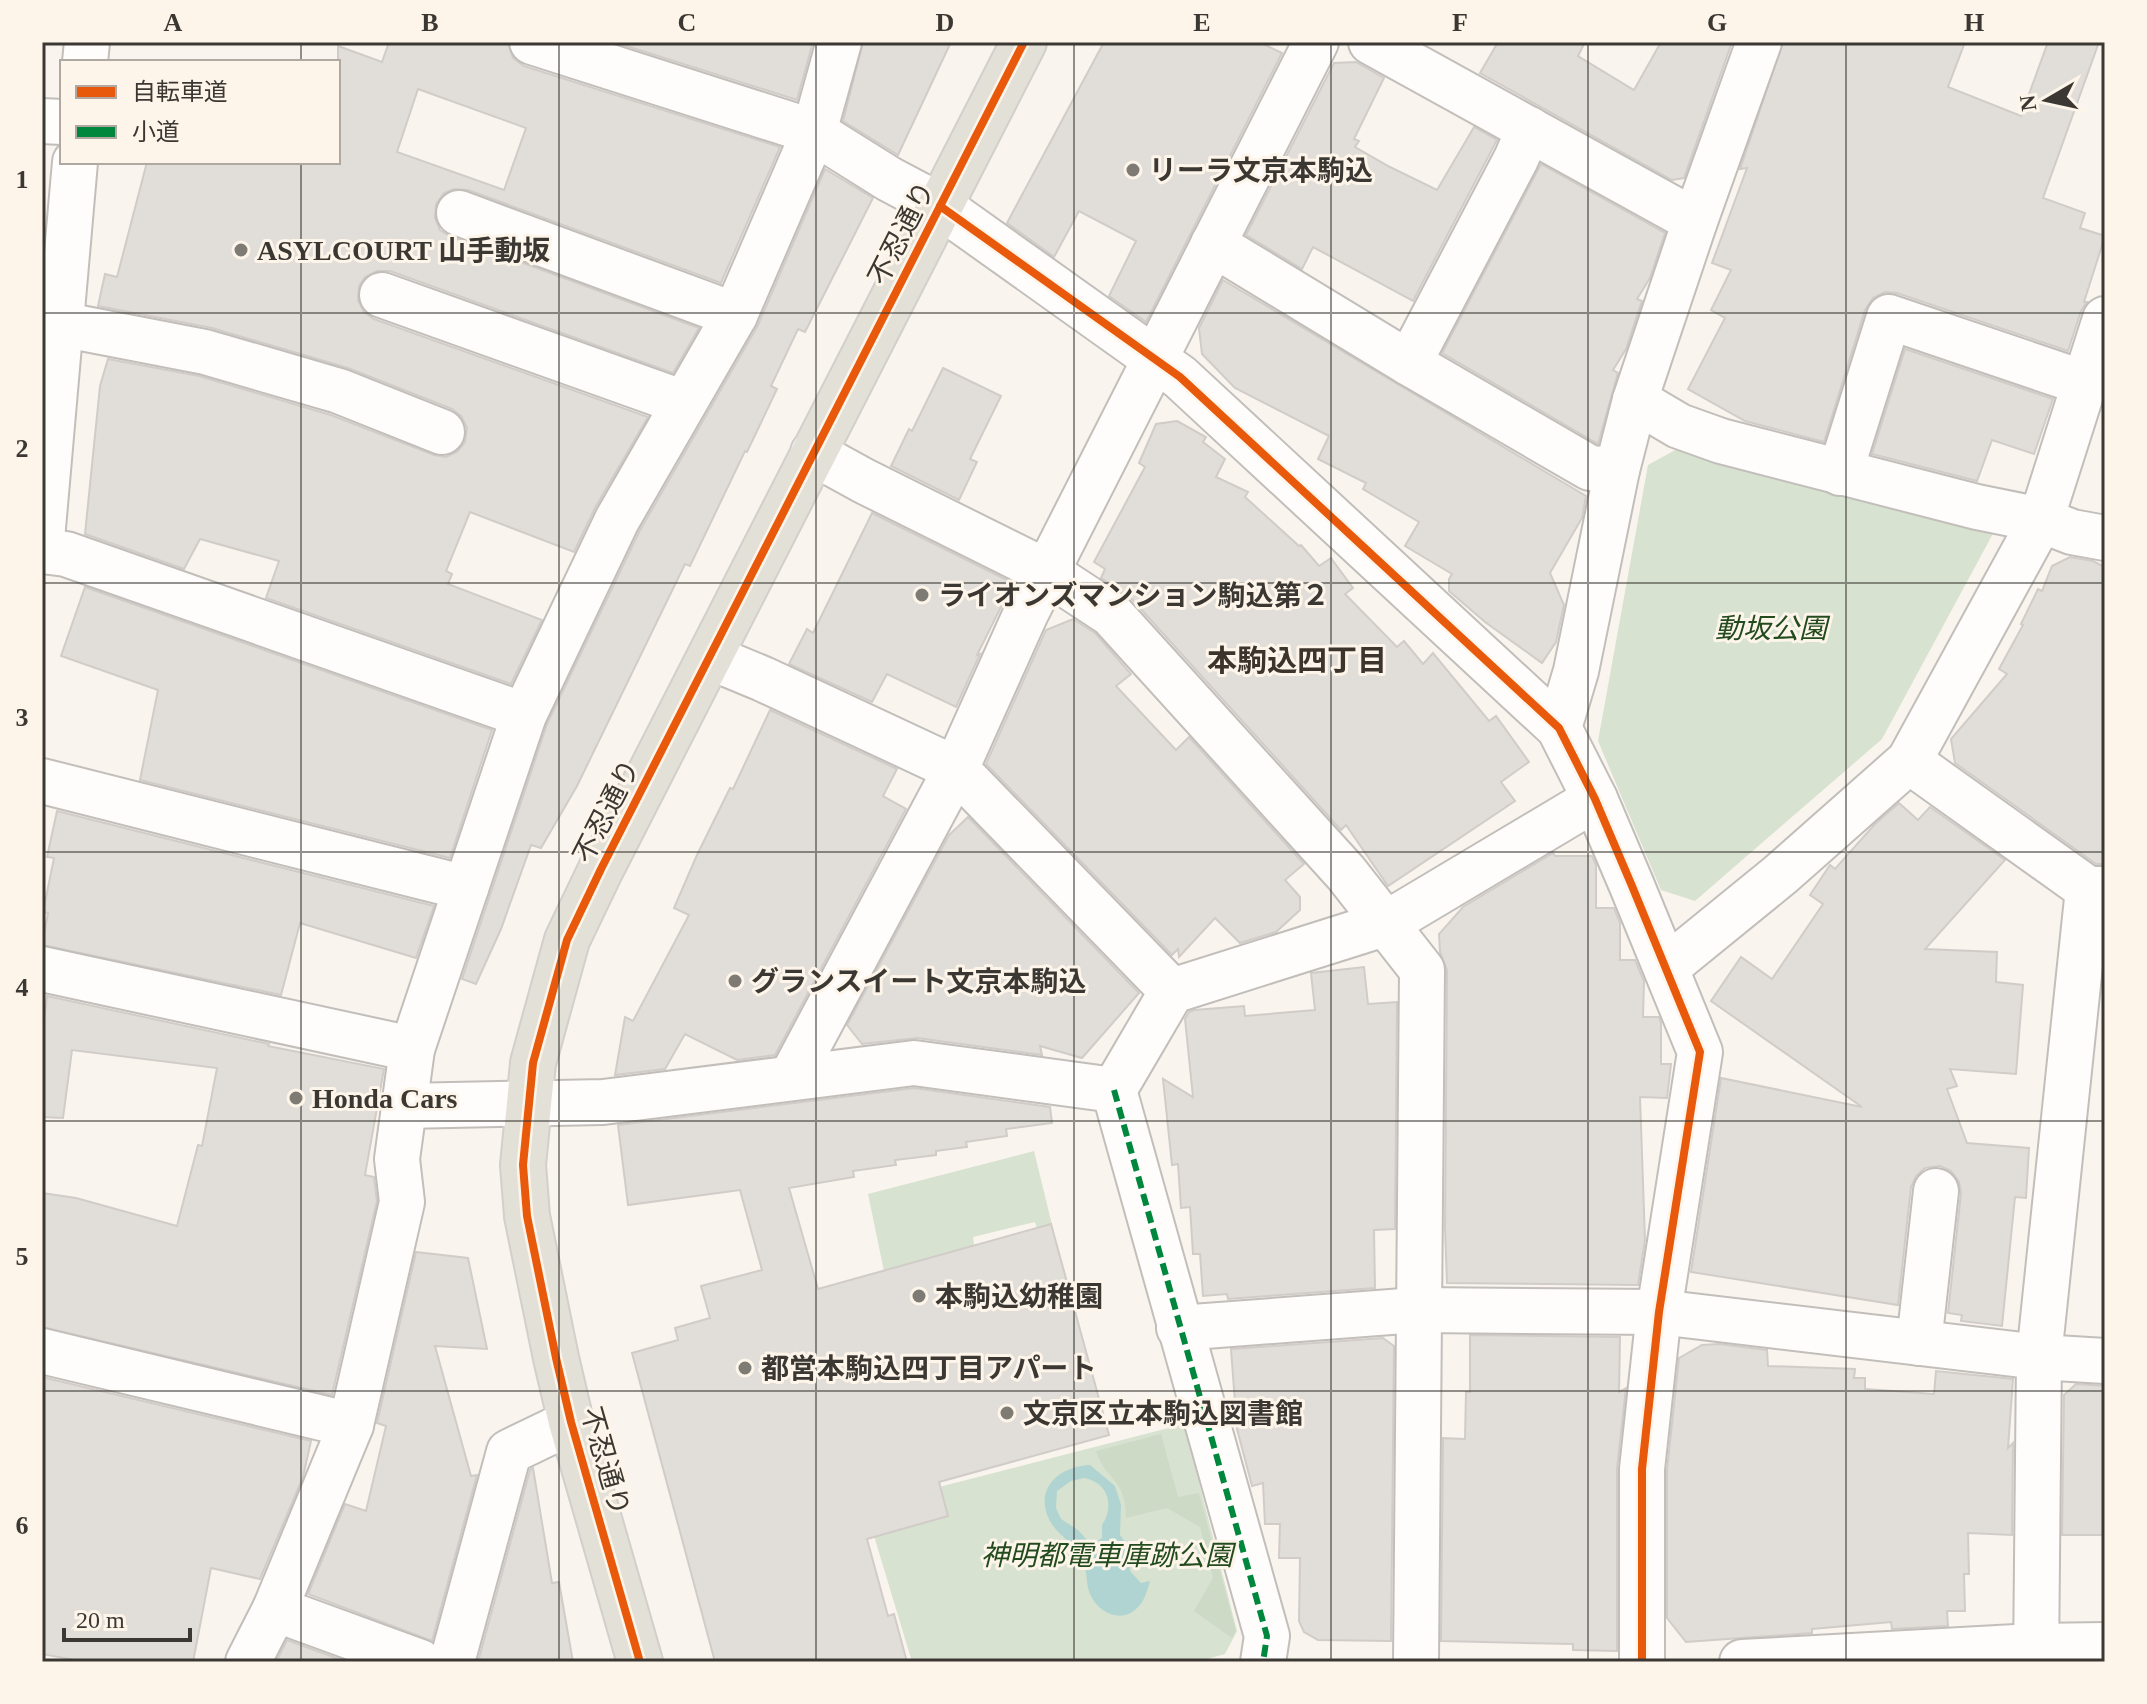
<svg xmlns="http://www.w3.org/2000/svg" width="2147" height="1704" font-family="'Times New Roman','Noto Sans JP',serif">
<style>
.green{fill:#d7e2d0}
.forest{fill:#cddbc6}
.water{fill:#b0d4d2;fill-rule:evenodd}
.building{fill:#e1ddd8;stroke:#d1ccc8;stroke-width:2;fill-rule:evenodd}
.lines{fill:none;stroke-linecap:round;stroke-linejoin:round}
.minor-casing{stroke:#c2beba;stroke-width:48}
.major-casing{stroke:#d2cfcc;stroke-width:48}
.minor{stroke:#fefdfc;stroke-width:44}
.major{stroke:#e3e0d7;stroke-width:44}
.quiet{stroke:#00873e;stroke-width:6;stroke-dasharray:12 6;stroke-linecap:butt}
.cycleway-casing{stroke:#fef5ea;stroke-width:13}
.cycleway{stroke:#e8590c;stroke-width:8}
.grid{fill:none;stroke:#3b3833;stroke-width:2;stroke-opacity:0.55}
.poi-dot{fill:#7e7a74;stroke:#fef5ea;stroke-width:3}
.labels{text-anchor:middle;stroke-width:6;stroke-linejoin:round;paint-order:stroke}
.poi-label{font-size:28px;font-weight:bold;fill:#3b3833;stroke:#fef5ea;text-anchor:start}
.street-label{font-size:28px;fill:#3b3833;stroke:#fef5ea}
.park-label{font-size:28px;font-style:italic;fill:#224b1e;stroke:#fef5ea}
.neighbourhood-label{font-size:30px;font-weight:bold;fill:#3c352d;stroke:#fef5ea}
.neatline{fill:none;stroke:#3b3833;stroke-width:3}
.grid-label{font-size:26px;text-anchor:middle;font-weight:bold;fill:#3b3833}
</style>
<rect width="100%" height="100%" fill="#faf4ee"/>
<g class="green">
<path d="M1679,448L1996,528L1882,739L1695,901L1661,890L1598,741L1648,465Z"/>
<path d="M1034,1151L1056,1241L1042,1245L1035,1222L973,1237L976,1258L886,1281L868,1194Z"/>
<path d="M1184,1424L1237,1631L1225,1654L1196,1662H912L865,1506Z"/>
</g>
<path class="forest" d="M1161,1434L1178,1497L1199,1493L1236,1631L1232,1638L1194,1611L1213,1578L1200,1527L1167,1508L1126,1518C1126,1477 1105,1481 1096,1451Z"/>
<path class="water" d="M1090,1465L1115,1486L1121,1505L1120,1535L1134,1554L1130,1561V1571L1141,1583L1150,1581C1147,1591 1145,1601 1136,1609C1121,1623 1099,1613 1091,1596C1085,1585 1088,1571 1083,1560C1075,1543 1055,1534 1048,1517C1035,1486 1062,1466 1090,1465ZM1084,1478C1108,1482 1115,1506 1102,1525V1538L1096,1542L1088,1541L1078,1530L1061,1519L1056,1508L1057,1491L1071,1481Z"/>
<g class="building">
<path d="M389,42H508L513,58L524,66L780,147L721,283L468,190L454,189L444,193L436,204L435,218L440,230L450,236L699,328L673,373L390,271H377L365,277L359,286L358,300L364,312L374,319L648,417L595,508L574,552L470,512L446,571L452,574L448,584L542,620L511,684L266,598L279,561L200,539L184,569L85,534L100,386L108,359L199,376L331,415L434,455L446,457L457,452L465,442L467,428L461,416L452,409L348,368L212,328L98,306L105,274L117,277L147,162H338V46L382,62ZM418,89L526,128L504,190L397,152Z"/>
<path d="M614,42H813L797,100Z"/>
<path d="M863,42H951L898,155L843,121Z"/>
<path d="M1104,42H1259L1282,53L1146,322L1109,296L1136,241L1079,211L1054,257L1007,223Z"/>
<path d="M1498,42H1585L1578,56L1634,90L1661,42H1732L1684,178L1672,180L1480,73Z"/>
<path d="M1783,42H1965L1948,87L2021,116L2048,42H2099L2043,198L2085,213L2080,228L2105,236L2084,302H2087L2081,311L2068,351L1897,293L1885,292L1873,298L1865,310L1824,442L1745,421L1688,389L1725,318L1711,310L1731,270L1712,263L1747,168L1740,169Z"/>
<path d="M1356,62L1384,78L1354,139L1359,141L1355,147L1390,167L1437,190L1474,127L1497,140L1413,301L1313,247L1302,269L1246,235L1334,63Z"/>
<path d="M1541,164L1665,233L1650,278L1637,299L1642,301L1626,349L1613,370L1618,373L1598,444L1442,353Z"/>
<path d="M825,169L873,198L805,332L798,329L771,386L777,389L747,452L745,451L690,566L685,564L577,786L541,848L531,845L501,929L476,984L462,979L547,724L639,532L758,325Z"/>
<path d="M1223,280L1586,496L1582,518L1550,573L1564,605L1556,642L1542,663L1485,622L1449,591V579L1452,574L1405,546L1419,522L1363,489L1366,483L1318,459L1329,436L1235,388L1202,354L1199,328Z"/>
<path d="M1905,349L2053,399L2034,454L1992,440L1977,481L1872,454Z"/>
<path d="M943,368L1001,396L970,459L977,462L959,500L891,466L909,429L912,431Z"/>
<path d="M1177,421L1206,437L1203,442L1225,459L1216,477L1248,492L1245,497L1299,546L1301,545L1319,566L1331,558L1353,588L1345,594L1397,647L1404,641L1423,664L1433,653L1489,721L1496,716L1529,762L1501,782L1515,801L1388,886L1346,825L1341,830L1130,597L1101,578L1105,569L1094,562L1145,467L1139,463L1156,424Z"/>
<path d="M872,513L1013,583L977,655L980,654L956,707L887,674L872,702L789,664L807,629L813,633Z"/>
<path d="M2070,557L2093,561L2105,567V864H2096L1955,763L1951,739L2007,674L1999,669L2023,625L2021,624L2038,589L2042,591L2052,566Z"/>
<path d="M85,587L492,730L450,858L140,780L158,690L61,656Z"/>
<path d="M1073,619L1095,633L1131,674L1116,686L1176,750L1189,737L1304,864L1285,880L1300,897V910L1276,932L1240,943L1215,918L1179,957L1178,949L1172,955L986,764L1046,630Z"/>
<path d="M770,710L897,769L883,796L906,809L775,1055L737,1060L685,1034L665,1069L615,1075L625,1017L633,1021L689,915L674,908L697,855L730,788L733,789Z"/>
<path d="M1899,803L1918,820L1930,807L2005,860L1925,949L1997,952L1996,982L2023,985L2016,1074L1950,1069L1957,1086L1947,1089L1967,1143L2029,1148L2026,1198L2015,1197L2002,1326L1961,1321L1962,1315L1948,1313L1961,1193L1959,1182L1951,1171L1940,1166L1925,1168L1916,1176L1911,1187L1898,1305L1691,1272L1721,1078L1862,1107L1711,1001L1741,957L1772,979L1823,904L1810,895L1830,865L1835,869L1875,824Z"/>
<path d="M57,811L434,906L416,958L300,923L281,995L42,945L48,913L43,912L54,858L47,857Z"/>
<path d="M968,817L1139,993L1082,1058L1040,1046L1042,1055L917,1038L862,1044L847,1025L949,835Z"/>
<path d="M1553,853L1555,856H1592L1596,865V908H1614L1620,923V960H1635L1644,981L1643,1017H1659L1661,1023V1064H1671L1667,1098L1640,1097L1645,1240L1638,1285L1447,1283L1445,1229L1447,970L1440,952L1439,934L1463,907Z"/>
<path d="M1364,967L1368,1004L1397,1002L1395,1229L1374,1230L1375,1288L1228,1299L1227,1294L1203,1296L1200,1254H1193L1190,1207L1181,1208L1178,1164L1172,1165L1163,1079L1193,1097L1185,1019L1189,1012L1194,1010L1244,1006L1245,1016L1315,1010L1311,973Z"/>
<path d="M47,996L269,1044L268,1046L384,1069L365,1175L374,1177L377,1201L332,1395L42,1327V1193L76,1198L177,1226L198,1145L202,1146L217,1068L72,1050L63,1118L42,1117V1036Z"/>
<path d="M914,1088L1050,1107L1052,1123L1006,1129L1007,1136L966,1142L967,1147L936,1151V1155L895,1160L896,1165L853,1171L854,1177L789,1188L818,1289L1051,1224L1109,1435L939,1482L948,1516L867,1539L888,1616L894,1614L907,1662H715L632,1353L678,1340L675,1328L710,1318L701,1286L762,1270L740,1190L628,1205L618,1125Z"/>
<path d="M416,1252L468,1258L487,1349L435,1346L471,1476L477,1475L432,1641L308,1594L345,1504L366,1511L386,1426L377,1423Z"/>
<path d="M1470,1335L1620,1337L1619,1392L1626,1388L1617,1469V1651L1573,1650V1644L1441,1641L1443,1438L1465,1439L1466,1392H1470Z"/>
<path d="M1383,1338L1394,1346L1391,1641L1318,1640L1304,1632L1299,1621L1300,1558H1279L1280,1524H1265L1263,1483L1252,1486L1237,1429L1231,1349Z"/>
<path d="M1719,1344L1767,1350L1768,1366L1855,1369L1854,1378H1865V1389L1934,1394L1936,1371L2013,1379L2008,1448L2013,1443L2012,1535L1968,1533L1969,1574H1964L1965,1611H1947L1948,1626L1892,1629L1891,1622L1812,1629V1633L1686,1642L1667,1618V1470L1679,1358L1702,1345Z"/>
<path d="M42,1377L311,1441L303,1477L260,1579L211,1568L193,1662H85L42,1654Z"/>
<path d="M2076,1384L2105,1386V1535H2062L2064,1395Z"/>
<path d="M533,1468L552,1583L559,1582L573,1662H478L530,1470Z"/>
<path d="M287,1640L347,1662H276Z"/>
</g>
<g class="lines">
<g class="minor-casing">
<g id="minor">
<path d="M532,42L814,132L889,179L940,206L1180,377L1559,728L1595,799L1632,886L1700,1052L1659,1312L1642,1469V1662"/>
<path d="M1371,42L1695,221"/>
<path d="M85,62L87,42"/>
<path d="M42,121L62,122"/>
<path d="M459,213L735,315"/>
<path d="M1213,244L1409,363L1590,468L1617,470"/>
<path d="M382,295L684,403"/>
<path d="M60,324L205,352L339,391L442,432"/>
<path d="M1409,363L1516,159L1529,129"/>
<path d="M1635,400L1679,426L1721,441L1977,507L2041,520L2072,532L2105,538"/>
<path d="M813,453L864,481L1047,572L1111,614L1346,873L1422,970L1416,1662"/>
<path d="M1840,473L1889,317L2084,383"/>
<path d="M42,539L75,162"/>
<path d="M42,551L66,554L524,715"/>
<path d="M710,657L763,679L956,769L1172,991"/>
<path d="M1559,728L1576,671L1617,470L1635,400L1695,221L1759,42"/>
<path d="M1909,761L2088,889H2105"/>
<path d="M42,781L466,888"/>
<path d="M1667,967L1780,875L1909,761L2041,520L2105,319"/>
<path d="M42,969L412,1049"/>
<path d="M792,1076L956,769L1026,613L1316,42"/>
<path d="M404,1106L603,1102L914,1063L1114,1090"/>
<path d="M1179,1328L1417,1310L1659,1312L2039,1357L2105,1361"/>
<path d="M1919,1343L1936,1191"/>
<path d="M42,1351L351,1425"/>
<path d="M275,1609L420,1662"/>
<path d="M248,1662L275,1609L351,1425L402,1202L397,1159L412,1049L524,715L617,520L735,315L814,132L839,42"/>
<path d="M452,1662L509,1452L571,1422"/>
<path d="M1263,1662L1267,1636L1114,1090L1172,991L1387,923L1595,799"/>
<path d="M1742,1662L2034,1646L2105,1645"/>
<path d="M2036,1662L2039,1357L2088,889"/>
</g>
</g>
<g class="major-casing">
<path id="major" d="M640,1662L571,1422L556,1358L527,1216L523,1165L533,1063L567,940L601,869L1024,42"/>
</g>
<use href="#minor" class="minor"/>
<use href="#major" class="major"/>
<path class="quiet" d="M1114,1090L1267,1636L1263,1662"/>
<g class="cycleway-casing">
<g id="cycleway">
<path d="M940,206L1180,377L1559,728L1595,799L1632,886L1700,1052L1659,1312L1642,1469V1662"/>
<path d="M640,1662L571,1422L556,1358L527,1216L523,1165L533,1063L567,940L601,869L1024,42"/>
</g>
</g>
<use href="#cycleway" class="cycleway"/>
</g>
<path class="grid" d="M301,42V62M559,42V1662M816,42V1662M1074,42V1662M1331,42V1662M1588,42V1662M1846,42V1662M301,162V1662M42,313H2105M42,583H2105M42,852H2105M42,1121H2105M42,1391H2105"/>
<g class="poi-dot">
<circle cx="1133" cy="170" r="8"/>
<circle cx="241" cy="250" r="8"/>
<circle cx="922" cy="595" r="8"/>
<circle cx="735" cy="981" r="8"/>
<circle cx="296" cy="1098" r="8"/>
<circle cx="919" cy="1296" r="8"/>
<circle cx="745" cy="1368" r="8"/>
<circle cx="1007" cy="1413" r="8"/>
</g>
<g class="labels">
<g class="poi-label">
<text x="1149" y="180">リーラ文京本駒込</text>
<text x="257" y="260">ASYLCOURT 山手動坂</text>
<text x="938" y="605">ライオンズマンション駒込第２</text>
<text x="751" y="991">グランスイート文京本駒込</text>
<text x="312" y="1108">Honda Cars</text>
<text x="935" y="1306">本駒込幼稚園</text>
<text x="761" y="1378">都営本駒込四丁目アパート</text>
<text x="1023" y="1423">文京区立本駒込図書館</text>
</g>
<g class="street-label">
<text transform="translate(901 233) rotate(-63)" y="10">不忍通り</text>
<text transform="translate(606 811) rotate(-63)" y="10">不忍通り</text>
<text transform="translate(606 1461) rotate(74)" y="10">不忍通り</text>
</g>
<g class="park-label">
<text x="1771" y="638">動坂公園</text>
<text x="1107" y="1565">神明都電車庫跡公園</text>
</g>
<g class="neighbourhood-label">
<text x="1297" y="671">本駒込四丁目</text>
</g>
</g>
<rect width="2147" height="1704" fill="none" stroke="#fef5ea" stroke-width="88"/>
<rect x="60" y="60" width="280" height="104" fill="#fef5ea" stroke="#b0a9a1" stroke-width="2"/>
<rect x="76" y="86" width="40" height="12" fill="#e8590c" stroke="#b0a9a1" stroke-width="2"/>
<text x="132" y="100" font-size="24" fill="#3b3833">自転車道</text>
<rect x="76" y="126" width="40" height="12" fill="#00873e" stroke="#b0a9a1" stroke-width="2"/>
<text x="132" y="140" font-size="24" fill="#3b3833">小道</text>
<g transform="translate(2047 100) rotate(261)" stroke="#fef5ea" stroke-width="6" paint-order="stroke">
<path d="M0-6L14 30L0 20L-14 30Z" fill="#3b3833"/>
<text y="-12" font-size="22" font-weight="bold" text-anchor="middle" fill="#3b3833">N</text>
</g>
<path d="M64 1628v12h126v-12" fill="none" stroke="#3b3833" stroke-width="4"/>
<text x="76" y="1628" font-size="24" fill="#3b3833" stroke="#fef5ea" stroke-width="6" paint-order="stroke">20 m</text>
<rect x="44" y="44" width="2059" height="1616" class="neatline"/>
<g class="grid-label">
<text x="173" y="31">A</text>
<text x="430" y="31">B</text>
<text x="687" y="31">C</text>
<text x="945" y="31">D</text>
<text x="1202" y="31">E</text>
<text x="1460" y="31">F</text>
<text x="1717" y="31">G</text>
<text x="1974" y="31">H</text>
<text x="22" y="188">1</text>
<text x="22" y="457">2</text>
<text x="22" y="726">3</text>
<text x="22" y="996">4</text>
<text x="22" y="1265">5</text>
<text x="22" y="1534">6</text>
</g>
</svg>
